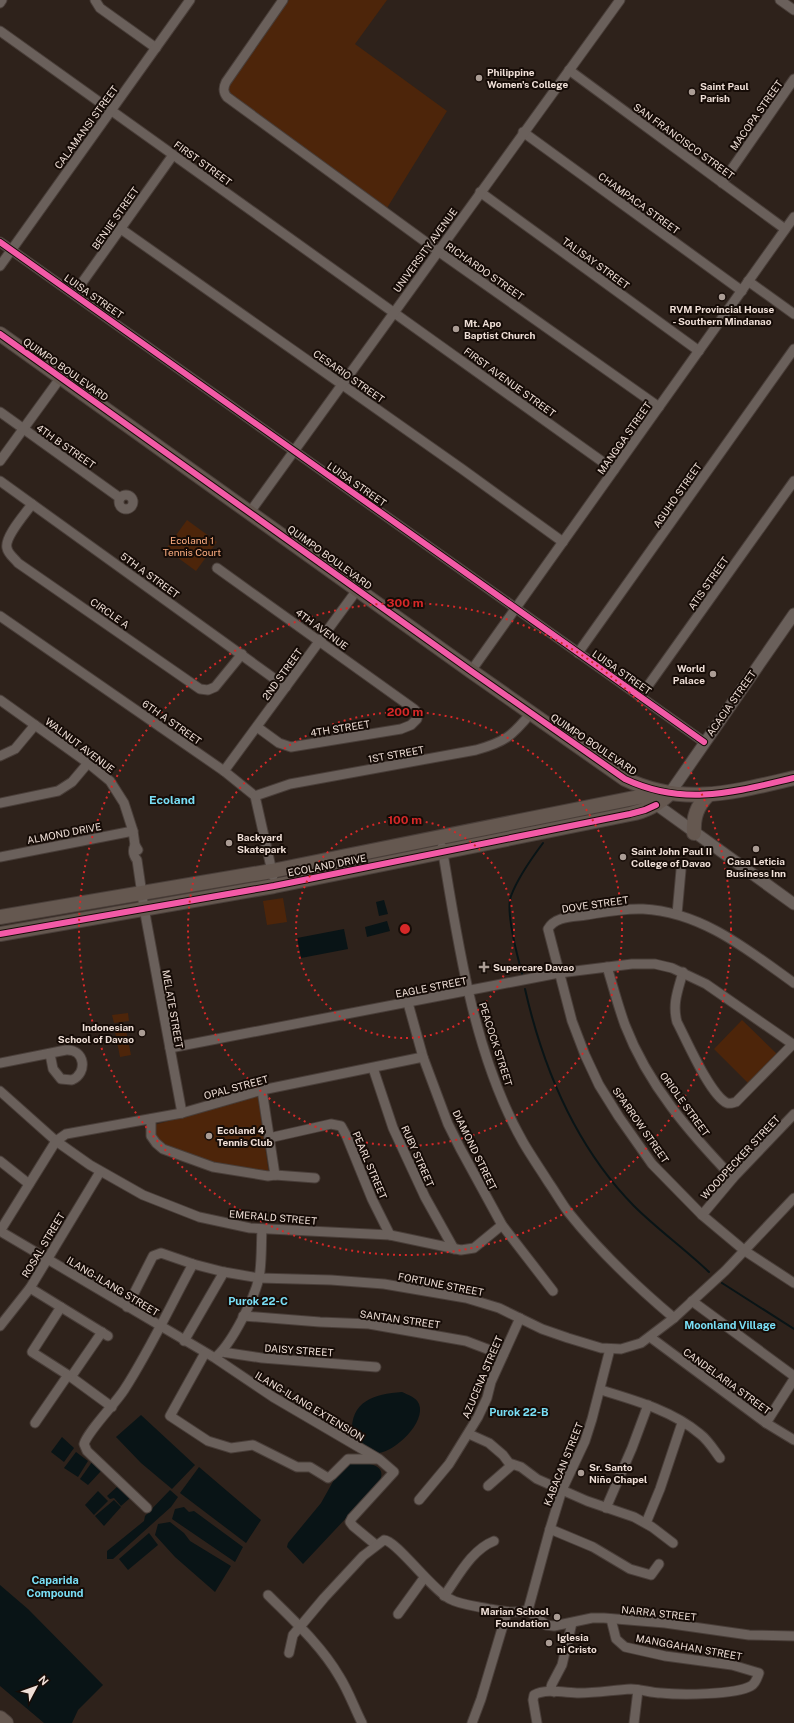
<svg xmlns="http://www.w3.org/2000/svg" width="794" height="1723" font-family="'Public Sans',sans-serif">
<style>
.green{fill:#4d250a}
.water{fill:#091416}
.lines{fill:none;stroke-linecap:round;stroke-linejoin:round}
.stream{stroke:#091416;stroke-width:2}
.minor-casing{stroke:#493e39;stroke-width:11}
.tertiary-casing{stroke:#493e39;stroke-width:13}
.primary-casing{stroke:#493e39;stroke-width:16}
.minor{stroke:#6a605b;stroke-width:9}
.tertiary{stroke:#6a605b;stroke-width:11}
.primary{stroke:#655850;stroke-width:14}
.cycleway-casing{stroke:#160c07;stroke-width:8}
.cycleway{stroke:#f35aa7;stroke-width:6}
.ring{fill:none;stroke:#d62828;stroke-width:2;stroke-dasharray:2 4}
.poi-dot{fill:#ab9d95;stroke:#160c07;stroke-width:1.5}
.labels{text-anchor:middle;stroke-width:4;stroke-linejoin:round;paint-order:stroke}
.poi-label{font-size:10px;font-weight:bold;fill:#efdfd7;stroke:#160c07;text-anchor:start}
.street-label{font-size:10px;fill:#efdfd7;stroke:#160c07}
.park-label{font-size:10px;fill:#fdae81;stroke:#160c07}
.neighbourhood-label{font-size:11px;font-weight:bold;fill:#79def5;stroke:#160c07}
.quarter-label{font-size:12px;font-weight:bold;fill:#79def5;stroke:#160c07}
.centre{fill:#d62828;stroke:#160c07;stroke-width:2}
.ring-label{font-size:12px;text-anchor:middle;font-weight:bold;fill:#d62828;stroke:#160c07;stroke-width:4;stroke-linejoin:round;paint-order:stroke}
</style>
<rect width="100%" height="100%" fill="#2e221b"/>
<g class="green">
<path d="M289,0H387L355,44L447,111L387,208L229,95L227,86L230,81Z"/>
<path d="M187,520L217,542L196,571L166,549Z"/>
<path d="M283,898L287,922L267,925L263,901Z"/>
<path d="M128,1013L129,1021L114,1023L112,1015Z"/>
<path d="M742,1020L777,1054L749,1084L714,1049Z"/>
<path d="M126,1030L131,1055L120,1057L115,1032Z"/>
<path d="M258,1096L269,1174L221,1166L163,1146L156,1138L154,1125Z"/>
</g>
<g class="water">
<path d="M384,900L388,914L379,916L376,902Z"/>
<path d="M387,921L390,931L367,937L365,927Z"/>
<path d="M344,929L348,949L301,958L297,938Z"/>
<path d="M402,1392C408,1395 416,1397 419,1404C426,1422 396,1451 379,1453C369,1454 358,1441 352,1434C350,1401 374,1394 402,1392Z"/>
<path d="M141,1415L195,1465L172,1489L141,1463L116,1437Z"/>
<path d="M62,1437L74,1448L64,1462L51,1452Z"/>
<path d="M76,1452L88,1461L78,1477L64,1468Z"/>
<path d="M92,1462L102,1470L88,1485L80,1479Z"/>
<path d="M350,1463C364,1462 391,1463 378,1484L303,1564L287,1547L288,1543L321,1503L335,1478Z"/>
<path d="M199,1467L261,1520L246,1543L180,1493Z"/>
<path d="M118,1486L130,1498L121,1506L114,1498L110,1499L107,1496Z"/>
<path d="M170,1490L178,1497L171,1507L113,1559H107V1551L144,1521L145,1516Z"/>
<path d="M98,1491L108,1501L94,1515L85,1505Z"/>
<path d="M114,1500L121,1507L104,1526L95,1516Z"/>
<path d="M184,1507L189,1512L194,1511L243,1547L235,1562L172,1519L175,1509Z"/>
<path d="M170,1522L184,1533L190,1541L231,1566L215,1592L175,1557L155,1535L158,1524Z"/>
<path d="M149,1533L158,1545L128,1570L119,1559Z"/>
<path d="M0,1585L28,1609L103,1685L78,1710L72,1723H44L0,1686Z"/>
</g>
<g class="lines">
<g class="stream">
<path d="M523,977C518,959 505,912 511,896C518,877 531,859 543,843"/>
<path d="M525,989C543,1068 576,1147 634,1206C657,1229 685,1249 709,1272"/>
<path d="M722,1283L794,1329"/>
</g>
<g class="minor-casing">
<g id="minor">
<path d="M95,0L100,8L156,48"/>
<path d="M283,0L226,82C223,88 223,92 227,97L438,251L659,407"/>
<path d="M780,0L794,10"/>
<path d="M0,3L2,0"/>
<path d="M0,31L614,470"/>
<path d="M569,70L785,229"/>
<path d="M523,132L742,291"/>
<path d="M722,183L794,79"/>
<path d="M480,192L699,351"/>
<path d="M121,229L462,469L563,542"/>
<path d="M0,242L704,742"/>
<path d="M0,266L190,0"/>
<path d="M748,281L794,314"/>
<path d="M74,294L173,155"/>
<path d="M0,412L120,498"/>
<path d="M0,461L61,377"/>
<path d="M0,481L286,687"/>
<circle cx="126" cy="502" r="7"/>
<path d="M32,504C26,513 4,537 7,548C8,554 14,558 18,563L200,689L208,690L215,687L242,654"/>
<path d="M250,512L620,0"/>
<path d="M217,568L414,709L418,713L417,719L411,725L401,729L291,747L279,743L257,727"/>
<path d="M0,616L224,771L255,796L273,876"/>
<path d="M578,653L794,349"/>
<path d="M471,671L794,217"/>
<path d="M640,697L794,481"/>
<path d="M0,700L88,763L110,781L124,803L133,831L135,845L138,850"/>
<path d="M0,756L15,749L35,725"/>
<path d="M224,771L357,590"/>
<path d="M255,796L290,784L476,750C505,742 512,736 531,713"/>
<path d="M0,803L58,791L72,782L88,763"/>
<path d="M135,845C132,851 133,855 137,860L144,908L182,1113"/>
<path d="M442,847C458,944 474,1056 523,1142C531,1156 541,1170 549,1183C556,1193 562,1204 569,1213C600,1252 636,1286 674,1318"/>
<path d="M0,857L133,831"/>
<path d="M677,914L681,870"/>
<path d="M607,967C613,986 618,1006 625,1025C648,1085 690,1133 733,1178"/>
<path d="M683,972C678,990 672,1004 677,1022C686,1039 710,1095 727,1103C730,1104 732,1103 736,1102L793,1044"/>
<path d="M794,983C748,950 702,912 643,909C624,908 605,912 586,915C573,917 555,916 548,929L572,1021L585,1055L599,1085L619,1117L652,1164L702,1215L745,1251L794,1283"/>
<path d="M408,1003L423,1057L448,1124L460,1148L502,1225L553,1291"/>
<path d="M170,1048L559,973L632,964H655L672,968L706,984L794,1045"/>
<path d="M0,1063L66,1050C85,1049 88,1073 72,1080L61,1079L53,1069L50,1054"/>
<path d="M373,1068L393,1128L425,1197L454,1249"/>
<path d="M262,1090L275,1175"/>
<path d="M0,1091L56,1141L90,1165L143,1195L199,1217L250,1228L390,1235L461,1250L474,1248L502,1225"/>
<path d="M151,1119V1136L156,1143L163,1149L213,1167L268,1176L275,1175L315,1178"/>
<path d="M269,1138L331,1124L341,1126L346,1135L372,1199L390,1235"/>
<path d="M0,1161L29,1184"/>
<path d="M702,1215L733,1178L794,1114"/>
<path d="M0,1231L215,1358L273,1397L379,1459L394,1472L352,1518L350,1522L353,1526L376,1545"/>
<path d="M0,1231L56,1141L66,1134L182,1113L262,1090L423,1057"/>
<path d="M30,1288L108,1336"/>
<path d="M692,1301L794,1376"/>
<path d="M61,1307L32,1352L71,1377L112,1407"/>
<path d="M127,1307L153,1256L161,1253L193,1264L224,1272L259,1278L331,1280L384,1284L466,1298L499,1308L542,1329L568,1338L601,1348L621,1349L641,1343L674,1318L725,1271L794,1198"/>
<path d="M243,1316L320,1322L369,1324L466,1341L503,1355"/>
<path d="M0,1326L30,1288L100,1172"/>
<path d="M650,1337L766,1423L794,1440"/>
<path d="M184,1341L224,1272"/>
<path d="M222,1352L262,1358L376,1367"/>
<path d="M205,1353L170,1416L208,1441L231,1448L253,1445L297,1467H310L328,1478L332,1475L348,1459H378"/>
<path d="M217,1356C233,1341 254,1299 259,1278C262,1262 261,1245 262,1229"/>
<path d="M71,1377L102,1332"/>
<path d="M601,1390C634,1400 673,1411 700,1434C708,1440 714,1450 720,1458"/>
<path d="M35,1423L68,1375"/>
<path d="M766,1423L794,1379"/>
<path d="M469,1434L489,1443L503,1455L509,1463L521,1467L537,1479L587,1501L634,1517L652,1527L673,1543"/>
<path d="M488,1486L512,1465"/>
<path d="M419,1500L449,1464L478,1417L487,1398L491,1382L520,1318"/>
<path d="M147,1508L87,1451L84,1444C88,1431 115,1404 124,1390C150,1350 170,1306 193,1264"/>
<path d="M606,1508L632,1448L648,1405"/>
<path d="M646,1523L660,1489L682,1423"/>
<path d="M550,1529L593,1547L630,1569L651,1575L659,1564"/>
<path d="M268,1595C293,1620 321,1645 339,1676C348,1690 354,1707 362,1723"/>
<path d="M444,1596C458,1577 471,1550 494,1541"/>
<path d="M528,1610L546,1625L554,1626L592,1618H604L665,1623L749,1635L794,1636"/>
<path d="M528,1610L550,1529L562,1490L585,1441L592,1419L610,1349"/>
<path d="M398,1614L424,1578"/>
<path d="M289,1653L293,1635L324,1598L363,1556L384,1540C396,1540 432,1590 450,1599C461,1605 476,1606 489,1609C502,1611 515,1614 528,1610"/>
<path d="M554,1692L551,1687L552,1684L562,1665L572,1623"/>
<path d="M472,1723L481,1699L507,1612"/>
<path d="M537,1723L533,1700L534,1695C546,1688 566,1693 579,1693C597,1693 613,1690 631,1689C641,1689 651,1693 661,1693C680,1695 735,1695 751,1686C756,1683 757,1678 759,1673L732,1665L665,1656L625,1647L616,1639L611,1619"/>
<path d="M634,1723L638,1690"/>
</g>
</g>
<g class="tertiary-casing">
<g id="tertiary">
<path d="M670,793L794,614"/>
<path d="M650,800L794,904"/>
</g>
</g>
<g class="primary-casing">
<g id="primary">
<path d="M0,334L471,671L625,779C684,807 734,792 794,778"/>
<path d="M694,833C693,817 697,806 708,795"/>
<path d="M0,917L272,871L644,796L660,794"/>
<path d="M0,934L274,886L630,814C646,811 658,805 670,793"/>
<path d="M0,1718L6,1723"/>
</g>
</g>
<use href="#minor" class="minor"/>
<use href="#tertiary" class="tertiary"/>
<use href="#primary" class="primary"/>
<g class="cycleway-casing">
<g id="cycleway">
<path d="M0,242L704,742"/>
<path d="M0,334L471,671L625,779C684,807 734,792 794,778"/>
<path d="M0,934L274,886L630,814L645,810L656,805"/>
</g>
</g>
<use href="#cycleway" class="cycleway"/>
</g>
<g class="ring">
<circle cx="405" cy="929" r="109"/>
<circle cx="405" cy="929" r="217"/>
<circle cx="405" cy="929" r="326"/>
</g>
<g class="poi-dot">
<circle cx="479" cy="78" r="4"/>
<circle cx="692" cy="92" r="4"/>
<circle cx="722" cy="297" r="4"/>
<circle cx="456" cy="329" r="4"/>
<circle cx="713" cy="674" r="4"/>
<circle cx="229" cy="843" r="4"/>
<circle cx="756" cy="849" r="4"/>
<circle cx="623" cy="857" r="4"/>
<path d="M482 961h4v4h4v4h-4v4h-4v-4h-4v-4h4z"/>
<circle cx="142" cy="1033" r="4"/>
<circle cx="209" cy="1136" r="4"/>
<circle cx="581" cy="1473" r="4"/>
<circle cx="557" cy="1617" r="4"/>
<circle cx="549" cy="1643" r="4"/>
</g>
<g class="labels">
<g class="poi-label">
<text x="487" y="76">Philippine<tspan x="487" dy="12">Women's College</tspan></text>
<text x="700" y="90">Saint Paul<tspan x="700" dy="12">Parish</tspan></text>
<text x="722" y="313" text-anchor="middle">RVM Provincial House<tspan x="722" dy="12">- Southern Mindanao</tspan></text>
<text x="464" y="327">Mt. Apo<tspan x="464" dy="12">Baptist Church</tspan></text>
<text x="705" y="672" text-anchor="end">World<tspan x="705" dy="12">Palace</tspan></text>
<text x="237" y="841">Backyard<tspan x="237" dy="12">Skatepark</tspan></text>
<text x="631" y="855">Saint John Paul II<tspan x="631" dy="12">College of Davao</tspan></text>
<text x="756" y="865" text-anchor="middle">Casa Leticia<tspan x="756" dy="12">Business Inn</tspan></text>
<text x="493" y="971">Supercare Davao</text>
<text x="134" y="1031" text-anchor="end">Indonesian<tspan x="134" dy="12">School of Davao</tspan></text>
<text x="217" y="1134">Ecoland 4<tspan x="217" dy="12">Tennis Club</tspan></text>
<text x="589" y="1471">Sr. Santo<tspan x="589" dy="12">Niño Chapel</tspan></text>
<text x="549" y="1615" text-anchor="end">Marian School<tspan x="549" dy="12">Foundation</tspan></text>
<text x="557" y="1641">Iglesia<tspan x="557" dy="12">ni Cristo</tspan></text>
</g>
<g class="street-label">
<text transform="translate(756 115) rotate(-55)" y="4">MACOPA STREET</text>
<text transform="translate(86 127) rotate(-54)" y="4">CALAMANSI STREET</text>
<text transform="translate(684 141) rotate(36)" y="4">SAN FRANCISCO STREET</text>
<text transform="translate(203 163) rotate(36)" y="4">FIRST STREET</text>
<text transform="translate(639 203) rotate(36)" y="4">CHAMPACA STREET</text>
<text transform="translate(115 218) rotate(-55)" y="4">BENJIE STREET</text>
<text transform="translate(425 250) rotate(-54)" y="4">UNIVERSITY AVENUE</text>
<text transform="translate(596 263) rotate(36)" y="4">TALISAY STREET</text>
<text transform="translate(485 271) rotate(35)" y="4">RICHARDO STREET</text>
<text transform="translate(94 296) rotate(35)" y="4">LUISA STREET</text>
<text transform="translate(66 369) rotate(35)" y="4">QUIMPO BOULEVARD</text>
<text transform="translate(349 376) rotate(35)" y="4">CESARIO STREET</text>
<text transform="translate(510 382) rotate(36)" y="4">FIRST AVENUE STREET</text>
<text transform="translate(624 438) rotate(-55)" y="4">MANGGA STREET</text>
<text transform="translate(66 446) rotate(35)" y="4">4TH B STREET</text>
<text transform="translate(357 484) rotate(35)" y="4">LUISA STREET</text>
<text transform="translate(677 495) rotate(-55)" y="4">AGUHO STREET</text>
<text transform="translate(330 557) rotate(36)" y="4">QUIMPO BOULEVARD</text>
<text transform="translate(150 575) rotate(36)" y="4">5TH A STREET</text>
<text transform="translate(708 583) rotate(-55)" y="4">ATIS STREET</text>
<text transform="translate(110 613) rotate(35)" y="4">CIRCLE A</text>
<text transform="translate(322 629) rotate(36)" y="4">4TH AVENUE</text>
<text transform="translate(622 672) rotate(35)" y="4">LUISA STREET</text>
<text transform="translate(282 674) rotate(-54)" y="4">2ND STREET</text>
<text transform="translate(731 703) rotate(-55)" y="4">ACACIA STREET</text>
<text transform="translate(172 722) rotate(35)" y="4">6TH A STREET</text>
<text transform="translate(340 728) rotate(-9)" y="4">4TH STREET</text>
<text transform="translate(594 744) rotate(34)" y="4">QUIMPO BOULEVARD</text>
<text transform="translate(80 745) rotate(37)" y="4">WALNUT AVENUE</text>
<text transform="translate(396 754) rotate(-10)" y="4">1ST STREET</text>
<text transform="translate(64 833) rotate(-11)" y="4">ALMOND DRIVE</text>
<text transform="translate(327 865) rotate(-11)" y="4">ECOLAND DRIVE</text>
<text transform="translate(595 904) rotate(-8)" y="4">DOVE STREET</text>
<text transform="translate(431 987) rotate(-11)" y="4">EAGLE STREET</text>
<text transform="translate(173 1009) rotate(80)" y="4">MELATE STREET</text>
<text transform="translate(496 1044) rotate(72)" y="4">PEACOCK STREET</text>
<text transform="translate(236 1087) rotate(-15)" y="4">OPAL STREET</text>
<text transform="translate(685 1104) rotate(54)" y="4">ORIOLE STREET</text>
<text transform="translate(641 1125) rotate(55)" y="4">SPARROW STREET</text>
<text transform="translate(475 1150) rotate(64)" y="4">DIAMOND STREET</text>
<text transform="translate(418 1156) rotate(66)" y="4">RUBY STREET</text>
<text transform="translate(740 1157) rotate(-47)" y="4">WOODPECKER STREET</text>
<text transform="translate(370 1165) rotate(67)" y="4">PEARL STREET</text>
<text transform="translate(273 1217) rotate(5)" y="4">EMERALD STREET</text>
<text transform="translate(43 1245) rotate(-59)" y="4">ROSAL STREET</text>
<text transform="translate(441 1284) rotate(11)" y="4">FORTUNE STREET</text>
<text transform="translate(113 1286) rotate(31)" y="4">ILANG-ILANG STREET</text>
<text transform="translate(400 1319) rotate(8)" y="4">SANTAN STREET</text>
<text transform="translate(299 1350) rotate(4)" y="4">DAISY STREET</text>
<text transform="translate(482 1377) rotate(-67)" y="4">AZUCENA STREET</text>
<text transform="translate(727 1381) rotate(36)" y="4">CANDELARIA STREET</text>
<text transform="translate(310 1406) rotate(31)" y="4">ILANG-ILANG EXTENSION</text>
<text transform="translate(563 1464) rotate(-68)" y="4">KABACAN STREET</text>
<text transform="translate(659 1613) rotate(6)" y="4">NARRA STREET</text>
<text transform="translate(689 1647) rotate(10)" y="4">MANGGAHAN STREET</text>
</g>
<g class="park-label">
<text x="192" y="544">Ecoland 1<tspan x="192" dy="12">Tennis Court</tspan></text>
</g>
<g class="neighbourhood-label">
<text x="258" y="1305">Purok 22-C</text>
<text x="730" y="1329">Moonland Village</text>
<text x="519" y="1416">Purok 22-B</text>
<text x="55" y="1584">Caparida<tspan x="55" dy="13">Compound</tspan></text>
</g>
<g class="quarter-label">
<text x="172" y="804">Ecoland</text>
</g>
</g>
<circle cx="405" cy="929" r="6" class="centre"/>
<g class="ring-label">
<text x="405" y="607">300 m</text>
<text x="405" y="716">200 m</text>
<text x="405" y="824">100 m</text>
</g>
<g transform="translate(36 1687) rotate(49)" stroke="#160c07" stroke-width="3" paint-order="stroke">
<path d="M0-3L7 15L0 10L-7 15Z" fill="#efdfd7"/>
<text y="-6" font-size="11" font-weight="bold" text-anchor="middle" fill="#efdfd7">N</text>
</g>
</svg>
